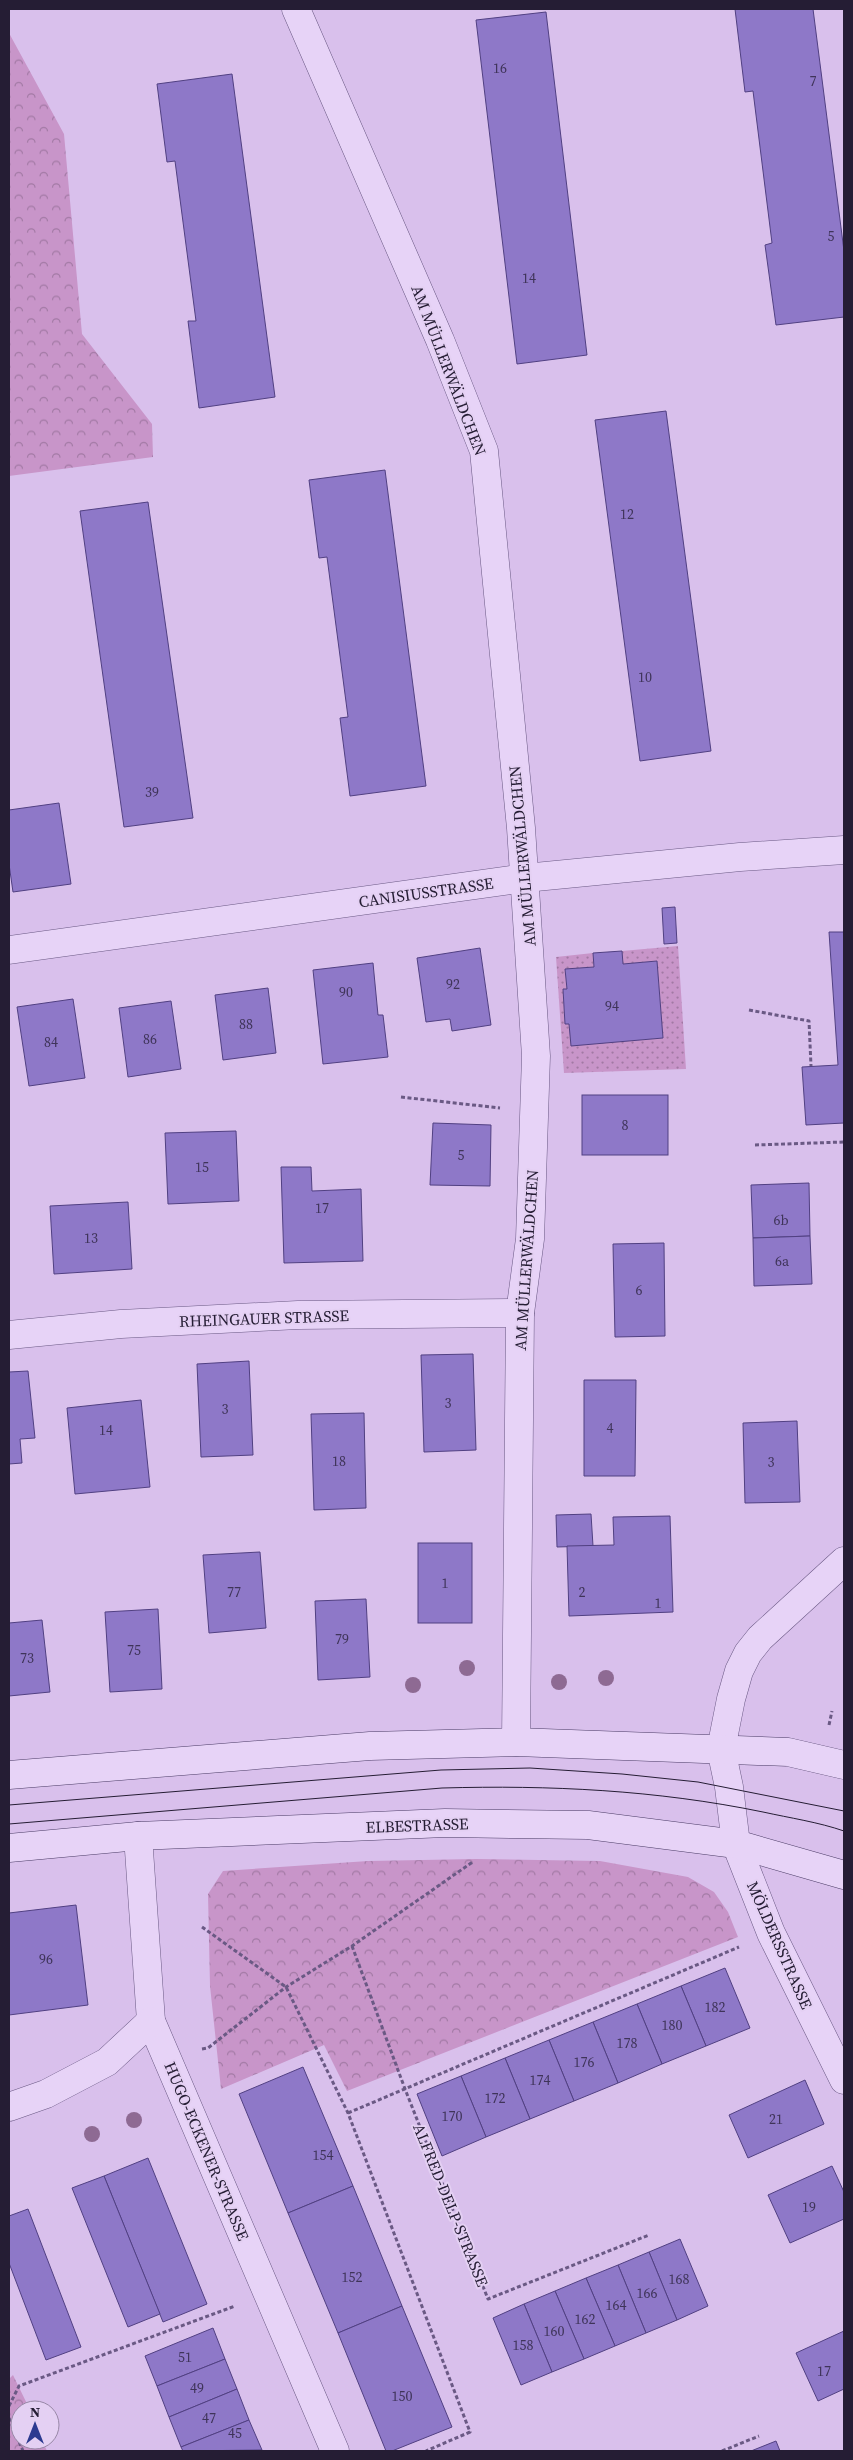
<svg xmlns="http://www.w3.org/2000/svg" width="853" height="2460" font-family="'Source Serif 4',serif">
<style>
.forest{fill:url(#forest-crowns)}
.garden{fill:url(#garden-dots)}
.building{fill:#8e78c8;stroke:#514082}
.lines{fill:none;stroke-linecap:round;stroke-linejoin:round}
.minor-casing{stroke:#6a5984;stroke-width:29}
.secondary-casing{stroke:#4b3c66;stroke-width:29}
.path{stroke:#6a5984;stroke-width:3;stroke-dasharray:4 2.5;stroke-linecap:butt}
.minor{stroke:#e7d3f7;stroke-width:28}
.secondary{stroke:#e7d3f7;stroke-width:28}
.tram{stroke:#251d34;stroke-width:1}
.tree{fill:#8e6a93}
.labels{text-anchor:middle;stroke-width:4;stroke-linejoin:round;paint-order:stroke}
.number-label{font-size:14px;fill:#3f3459}
.street-label{font-size:16px;fill:#251d34;stroke:#e4d0f3}
</style>
<defs>
<pattern id="forest-crowns" width="20" height="18" patternUnits="userSpaceOnUse" patternTransform="scale(1.25)"><rect width="20" height="18" fill="#c895c9"/><path d="M2 6a3 3 0 1 1 6 0M12 15a3 3 0 1 1 6 0" fill="none" stroke="#a279a4"/></pattern>
<pattern id="garden-dots" width="8" height="8" patternUnits="userSpaceOnUse" patternTransform="scale(1.25)"><rect width="8" height="8" fill="#c895c9"/><path d="M2 2h.1M6 6h.1" fill="none" stroke="#a279a4" stroke-width="1.8" stroke-linecap="round"/></pattern>
</defs>
<rect width="100%" height="100%" fill="#d9c0ec"/>
<g class="forest">
<path d="M9,33L64,134L82,334L152,424L153,457L9,476Z"/>
<path d="M476,1859L600,1861L688,1877L714,1892L728,1912L738,1937L347,2091L324,2045L221,2089L210,1986L208,1894L223,1871L368,1861Z"/>
<path d="M13,2375L30,2410H20V2440H42L47,2451H9V2379Z"/>
</g>
<path class="garden" d="M678,946L686,1069L564,1073L556,957L593,953L594,967L565,970L567,989H563L565,1023L569,1024L590,1044L663,1038L657,961L623,964L622,951Z"/>
<g class="building">
<path d="M735,9H813L844,251V317L776,325L765,245L772,243L753,91L745,92Z"/>
<path d="M546,12L587,355L517,364L476,20Z"/>
<path d="M232,74L275,397L199,408L188,321H196L175,161L167,162L157,84Z"/>
<path d="M666,411L711,751L640,761L595,420Z"/>
<path d="M385,470L426,786L350,796L340,718L348,717L327,557L319,558L309,480Z"/>
<path d="M148,502L193,818L124,827L80,511Z"/>
<path d="M59,803L71,884L13,892L9,864V810Z"/>
<path d="M675,907L677,943L664,944L662,908Z"/>
<path d="M829,932H844V1123L806,1125L802,1067L838,1065Z"/>
<path d="M480,948L491,1025L452,1031L450,1019L426,1022L417,958Z"/>
<path d="M622,951L623,964L657,961L663,1038L571,1046L569,1024H565L563,989H567L565,969L594,967L593,953Z"/>
<path d="M373,963L378,1015H383L388,1057L323,1064L313,970Z"/>
<path d="M268,988L276,1053L223,1060L215,995Z"/>
<path d="M73,999L85,1078L29,1086L17,1007Z"/>
<path d="M171,1001L181,1069L128,1077L119,1008Z"/>
<rect x="582" y="1095" width="86" height="60"/>
<path d="M433,1123L491,1125L490,1186L430,1185Z"/>
<path d="M236,1131L239,1201L168,1204L165,1133Z"/>
<path d="M281,1167H311L312,1191L361,1189L363,1261L284,1263Z"/>
<path d="M809,1183L810,1236L753,1238L751,1185Z"/>
<path d="M128,1202L132,1269L54,1274L50,1206Z"/>
<path d="M810,1236L812,1284L754,1286L753,1238Z"/>
<path d="M664,1243L665,1336L615,1337L613,1244Z"/>
<path d="M473,1354L476,1450L424,1452L421,1355Z"/>
<path d="M249,1361L253,1455L201,1457L197,1364Z"/>
<path d="M28,1371L35,1438L20,1439L22,1463L9,1464V1372Z"/>
<path d="M584,1380H636L635,1476H584Z"/>
<path d="M141,1400L150,1487L75,1494L67,1408Z"/>
<path d="M364,1413L366,1508L314,1510L311,1414Z"/>
<path d="M797,1421L800,1502L745,1503L743,1423Z"/>
<path d="M591,1514L593,1546L557,1547L556,1515Z"/>
<path d="M670,1516L673,1612L569,1616L567,1546L614,1545L613,1517Z"/>
<rect x="418" y="1543" width="54" height="80"/>
<path d="M260,1552L266,1628L209,1633L203,1555Z"/>
<path d="M366,1599L370,1677L318,1680L315,1601Z"/>
<path d="M158,1609L162,1689L110,1692L105,1612Z"/>
<path d="M42,1620L50,1692L9,1696V1623Z"/>
<path d="M76,1905L88,2005L9,2015V1913Z"/>
<path d="M725,1968L750,2028L706,2046L681,1986Z"/>
<path d="M681,1986L706,2046L662,2064L637,2004Z"/>
<path d="M637,2004L662,2064L618,2083L593,2022Z"/>
<path d="M593,2022L618,2083L574,2101L549,2040Z"/>
<path d="M549,2040L574,2101L530,2119L505,2058Z"/>
<path d="M505,2058L530,2119L486,2137L461,2076Z"/>
<path d="M303,2067L353,2186L288,2213L239,2094Z"/>
<path d="M461,2076L486,2137L442,2156L417,2094Z"/>
<path d="M805,2080L824,2124L748,2158L729,2115Z"/>
<path d="M148,2158L207,2304L163,2322L104,2176Z"/>
<path d="M832,2166L844,2192V2219L790,2243L768,2195Z"/>
<path d="M104,2176L160,2314L128,2327L72,2188Z"/>
<path d="M353,2186L402,2306L338,2333L288,2213Z"/>
<path d="M28,2209L81,2347L46,2360L9,2263V2216Z"/>
<path d="M680,2239L708,2306L677,2320L649,2252Z"/>
<path d="M649,2252L677,2320L646,2333L618,2265Z"/>
<path d="M618,2265L646,2333L615,2346L586,2278Z"/>
<path d="M586,2278L615,2346L584,2359L555,2291Z"/>
<path d="M555,2291L584,2359L552,2372L524,2304Z"/>
<path d="M524,2304L552,2372L521,2385L493,2318Z"/>
<path d="M402,2306L452,2427L392,2451H386L338,2333Z"/>
<path d="M213,2328L225,2359L157,2386L145,2356Z"/>
<path d="M844,2331V2389L818,2401L796,2353Z"/>
<path d="M225,2359L237,2389L169,2417L157,2386Z"/>
<path d="M237,2389L249,2420L181,2447L169,2417Z"/>
<path d="M249,2420L262,2450L183,2451L181,2447Z"/>
<path d="M776,2441L780,2451H751Z"/>
</g>
<g class="lines">
<g class="minor-casing">
<g id="minor">
<path d="M296,9L440,340L484,451L521,828L536,1056L530,1239L520,1313L516,1742"/>
<path d="M9,950L525,878L740,857L844,850"/>
<path d="M9,1335L121,1324L298,1315L520,1313"/>
<path d="M844,1561L760,1638L748,1653L739,1671L731,1699L721,1749L729,1787L736,1844L771,1933L844,2080"/>
<path d="M138,1836L151,2021L335,2451"/>
<path d="M9,2107L46,2094L107,2062L151,2021"/>
</g>
</g>
<g class="secondary-casing">
<g id="secondary">
<path d="M9,1775L370,1746L516,1742L788,1752L844,1765"/>
<path d="M9,1848L138,1836L445,1823L588,1825L736,1844L844,1875"/>
</g>
</g>
<g class="path">
<path d="M749,1010L809,1021L811,1066"/>
<path d="M401,1097L500,1108"/>
<path d="M755,1145L844,1142"/>
<path d="M829,1725L832,1711"/>
<path d="M202,1927L286,1987L348,2113L470,2432L426,2451"/>
<path d="M352,1946L405,2089L488,2299L649,2235"/>
<path d="M202,2049L208,2048L286,1987L352,1946L474,1861"/>
<path d="M348,2113L739,1947"/>
<path d="M9,2406L19,2386L235,2306"/>
<path d="M9,2418L23,2451"/>
<path d="M722,2451L759,2436"/>
</g>
<use href="#minor" class="minor"/>
<use href="#secondary" class="secondary"/>
<g class="tram">
<path d="M9,1805L441,1770L530,1768L622,1774L698,1782L844,1811"/>
<path d="M9,1824L442,1788C550,1785 656,1790 763,1812C790,1818 818,1822 844,1831"/>
</g>
</g>
<g class="tree">
<circle cx="467" cy="1668" r="8"/>
<circle cx="606" cy="1678" r="8"/>
<circle cx="559" cy="1682" r="8"/>
<circle cx="413" cy="1685" r="8"/>
<circle cx="134" cy="2120" r="8"/>
<circle cx="92" cy="2134" r="8"/>
</g>
<g class="labels">
<g class="number-label">
<text x="500" y="73">16</text>
<text x="813" y="86">7</text>
<text x="831" y="241">5</text>
<text x="529" y="283">14</text>
<text x="627" y="519">12</text>
<text x="645" y="682">10</text>
<text x="152" y="797">39</text>
<text x="453" y="989">92</text>
<text x="346" y="997">90</text>
<text x="612" y="1011">94</text>
<text x="246" y="1029">88</text>
<text x="150" y="1044">86</text>
<text x="51" y="1047">84</text>
<text x="625" y="1130">8</text>
<text x="461" y="1160">5</text>
<text x="202" y="1172">15</text>
<text x="322" y="1213">17</text>
<text x="781" y="1225">6b</text>
<text x="91" y="1243">13</text>
<text x="782" y="1266">6a</text>
<text x="639" y="1295">6</text>
<text x="448" y="1408">3</text>
<text x="225" y="1414">3</text>
<text x="610" y="1433">4</text>
<text x="106" y="1435">14</text>
<text x="339" y="1466">18</text>
<text x="771" y="1467">3</text>
<text x="445" y="1588">1</text>
<text x="234" y="1597">77</text>
<text x="582" y="1597">2</text>
<text x="658" y="1608">1</text>
<text x="342" y="1644">79</text>
<text x="134" y="1655">75</text>
<text x="27" y="1663">73</text>
<text x="46" y="1964">96</text>
<text x="715" y="2012">182</text>
<text x="672" y="2030">180</text>
<text x="627" y="2048">178</text>
<text x="584" y="2067">176</text>
<text x="540" y="2085">174</text>
<text x="495" y="2103">172</text>
<text x="452" y="2121">170</text>
<text x="776" y="2124">21</text>
<text x="323" y="2160">154</text>
<text x="809" y="2212">19</text>
<text x="352" y="2282">152</text>
<text x="679" y="2284">168</text>
<text x="647" y="2298">166</text>
<text x="616" y="2310">164</text>
<text x="585" y="2324">162</text>
<text x="554" y="2336">160</text>
<text x="523" y="2350">158</text>
<text x="185" y="2362">51</text>
<text x="824" y="2376">17</text>
<text x="197" y="2393">49</text>
<text x="402" y="2401">150</text>
<text x="209" y="2423">47</text>
<text x="235" y="2438">45</text>
</g>
<g class="street-label">
<text transform="translate(449 370) rotate(69)" y="6">AM MÜLLERWÄLDCHEN</text>
<text transform="translate(522 856) rotate(-95)" y="6">AM MÜLLERWÄLDCHEN</text>
<text transform="translate(426 892) rotate(-8)" y="6">CANISIUSSTRASSE</text>
<text transform="translate(526 1260) rotate(-86)" y="6">AM MÜLLERWÄLDCHEN</text>
<text transform="translate(264 1318) rotate(-2)" y="6">RHEINGAUER STRASSE</text>
<text transform="translate(417 1825) rotate(-2)" y="6">ELBESTRASSE</text>
<text transform="translate(780 1945) rotate(66)" y="6">MÖLDERSSTRASSE</text>
<text transform="translate(207 2151) rotate(67)" y="6">HUGO-ECKENER-STRASSE</text>
<text transform="translate(451 2205) rotate(68)" y="6">ALFRED-DELP-STRASSE</text>
</g>
</g>
<rect width="853" height="2460" fill="none" stroke="#251d34" stroke-width="20"/>
<g transform="translate(35 2425)"><circle r="24" fill="#e4d0f3" stroke="#9888a7"/>
<path d="M0-4L9 19L0 12L-9 19Z" fill="#2c3a90"/>
<text y="-8" font-size="14" font-weight="bold" text-anchor="middle" fill="#251d34">N</text>
</g>
</svg>
